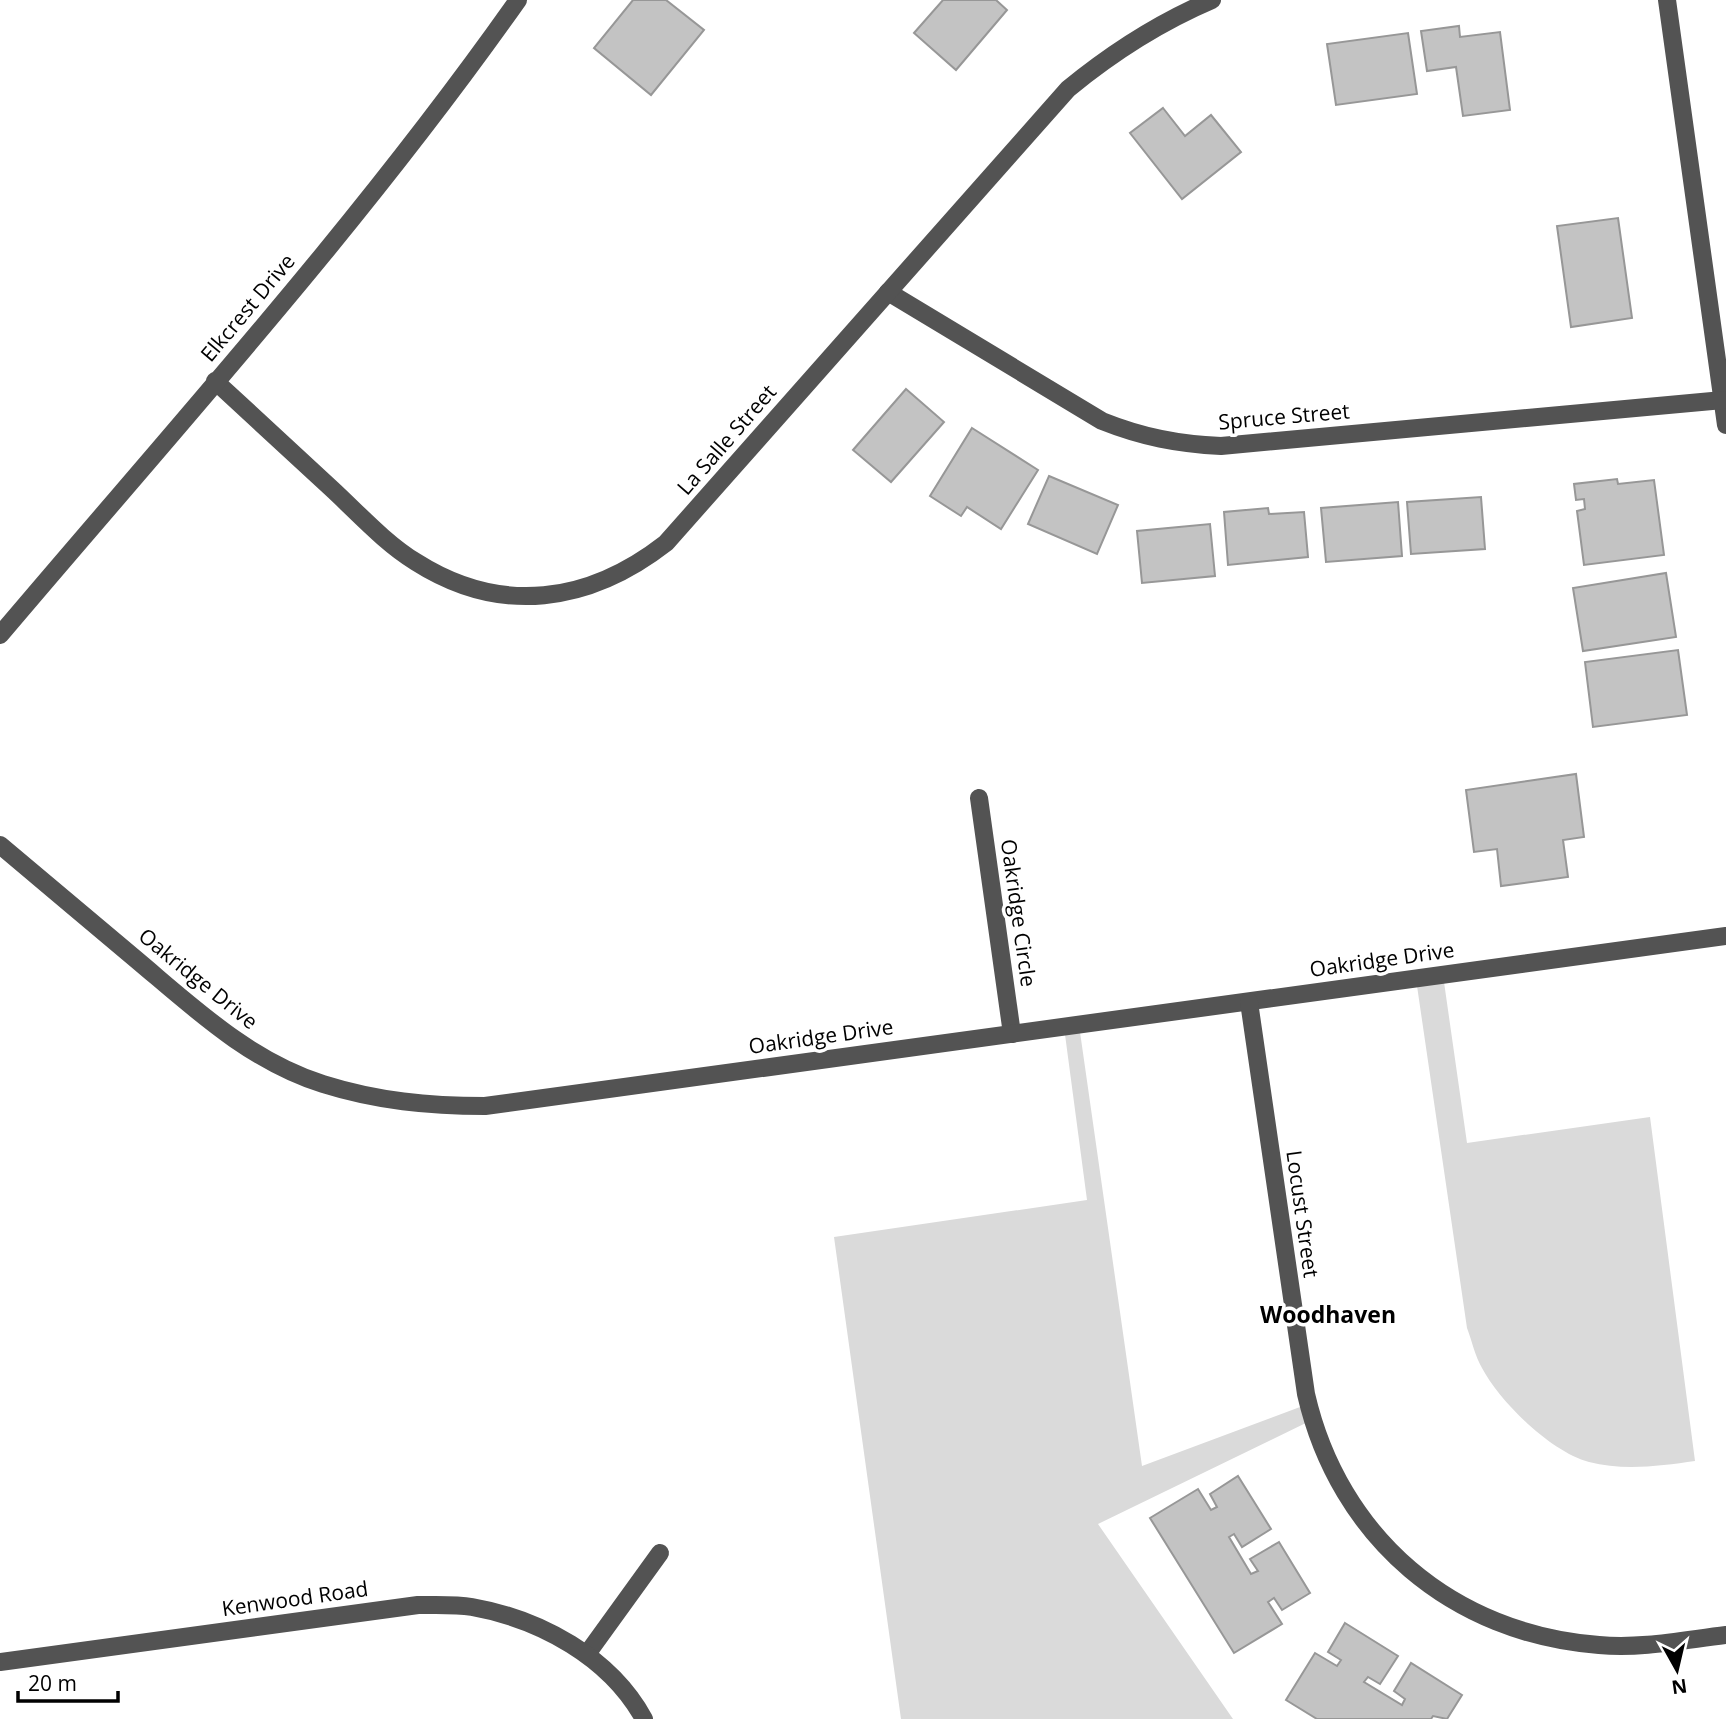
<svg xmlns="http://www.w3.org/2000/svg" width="1726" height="1719" font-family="'Open Sans',sans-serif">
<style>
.green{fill:#dadada}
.building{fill:#c3c3c3;stroke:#979797;stroke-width:2}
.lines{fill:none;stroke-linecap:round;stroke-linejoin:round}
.minor{stroke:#535353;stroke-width:18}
.labels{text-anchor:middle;stroke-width:7;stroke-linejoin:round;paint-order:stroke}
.street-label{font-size:21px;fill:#000;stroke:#fff}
.neighbourhood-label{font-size:23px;font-weight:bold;fill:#000;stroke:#fff}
</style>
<rect width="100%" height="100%" fill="#fff"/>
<g class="green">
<path d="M1443,975L1467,1143L1650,1117L1695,1461C1661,1466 1623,1471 1589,1462C1551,1452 1500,1402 1482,1368C1475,1356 1472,1341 1467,1328L1416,979Z"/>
<path d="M1079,1025L1142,1466L1308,1404L1312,1420L1098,1524L1233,1719H901L834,1237L1087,1200L1064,1027Z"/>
</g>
<g class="building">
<path d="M633,0H666L704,30L651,95L594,48Z"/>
<path d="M943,0H996L1007,10L956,70L914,33Z"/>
<path d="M1459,26L1460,37L1500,32L1510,110L1463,116L1456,67L1427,71L1421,31Z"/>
<path d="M1408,33L1417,94L1336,105L1327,44Z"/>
<path d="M1163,108L1185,136L1211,115L1241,152L1182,199L1130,133Z"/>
<path d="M1618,218L1632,318L1571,327L1557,226Z"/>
<path d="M906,389L944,422L891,482L853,450Z"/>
<path d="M972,428L1038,470L1001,529L967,507L961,516L930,496Z"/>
<path d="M1049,476L1118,505L1097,554L1028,524Z"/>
<path d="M1617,479L1618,484L1654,480L1664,555L1584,565L1577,511L1585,509L1584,499L1576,500L1574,484Z"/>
<path d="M1481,497L1485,549L1411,554L1407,502Z"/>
<path d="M1398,502L1402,556L1326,562L1321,508Z"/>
<path d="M1268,508L1269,514L1304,512L1308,557L1228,565L1224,512Z"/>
<path d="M1210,524L1215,576L1142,583L1137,531Z"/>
<path d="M1666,573L1676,637L1583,651L1573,588Z"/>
<path d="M1678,650L1687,715L1593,727L1585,662Z"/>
<path d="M1576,774L1584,837L1563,840L1568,877L1501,886L1497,849L1474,852L1466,790Z"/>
<path d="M1238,1476L1271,1529L1242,1547L1234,1534L1229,1537L1251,1574L1258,1571L1250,1559L1279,1542L1310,1593L1282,1610L1274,1598L1268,1602L1282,1624L1234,1653L1150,1518L1198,1489L1211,1510L1217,1507L1210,1494Z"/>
<path d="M1345,1623L1398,1656L1380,1684L1368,1677L1364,1682L1402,1705L1405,1699L1394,1691L1411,1663L1462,1695L1447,1719L1433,1716L1431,1719H1317L1286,1700L1315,1653L1337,1666L1341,1660L1328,1652Z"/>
</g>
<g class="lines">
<g class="minor">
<path d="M1667,0L1726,425"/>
<path d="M888,292L1102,421C1142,437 1178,444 1221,446L1723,400"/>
<path d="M215,381C254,417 293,453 332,489C359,514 385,543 416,562C501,616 589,603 666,543L1068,89C1113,52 1158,23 1212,0"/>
<path d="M0,635C176,427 361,223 518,0"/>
<path d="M979,798L1012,1034"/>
<path d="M0,845C46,884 92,922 138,961C195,1009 250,1061 323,1084C377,1101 429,1106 485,1106L1726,936"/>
<path d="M1249,1002L1306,1394C1339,1538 1453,1634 1599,1645C1641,1649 1684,1640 1726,1635"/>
<path d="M587,1654L660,1553"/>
<path d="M0,1662L418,1605C436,1605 455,1604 472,1607C540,1619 610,1657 644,1719"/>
</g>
</g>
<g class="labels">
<g class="street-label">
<text transform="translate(248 308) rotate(-50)" y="7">Elkcrest Drive</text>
<text transform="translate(1284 417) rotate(-5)" y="7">Spruce Street</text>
<text transform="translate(727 440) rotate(-49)" y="7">La Salle Street</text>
<text transform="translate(1018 913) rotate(82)" y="7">Oakridge Circle</text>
<text transform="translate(1382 960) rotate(-8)" y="7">Oakridge Drive</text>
<text transform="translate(198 979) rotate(39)" y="7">Oakridge Drive</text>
<text transform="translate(821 1037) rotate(-8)" y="7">Oakridge Drive</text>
<text transform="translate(1302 1214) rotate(82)" y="7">Locust Street</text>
<text transform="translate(295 1599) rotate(-8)" y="7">Kenwood Road</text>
</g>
<g class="neighbourhood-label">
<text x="1328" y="1323">Woodhaven</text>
</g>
</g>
<g transform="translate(1677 1670) rotate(172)" stroke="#ffffff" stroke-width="5" paint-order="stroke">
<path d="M0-5L12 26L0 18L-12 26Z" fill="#000000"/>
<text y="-10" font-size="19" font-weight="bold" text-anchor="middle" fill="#000000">N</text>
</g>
<path d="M18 1691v10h100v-10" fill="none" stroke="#000000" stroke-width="3.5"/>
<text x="28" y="1691" font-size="21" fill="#000000" stroke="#ffffff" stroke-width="5" paint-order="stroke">20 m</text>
</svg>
